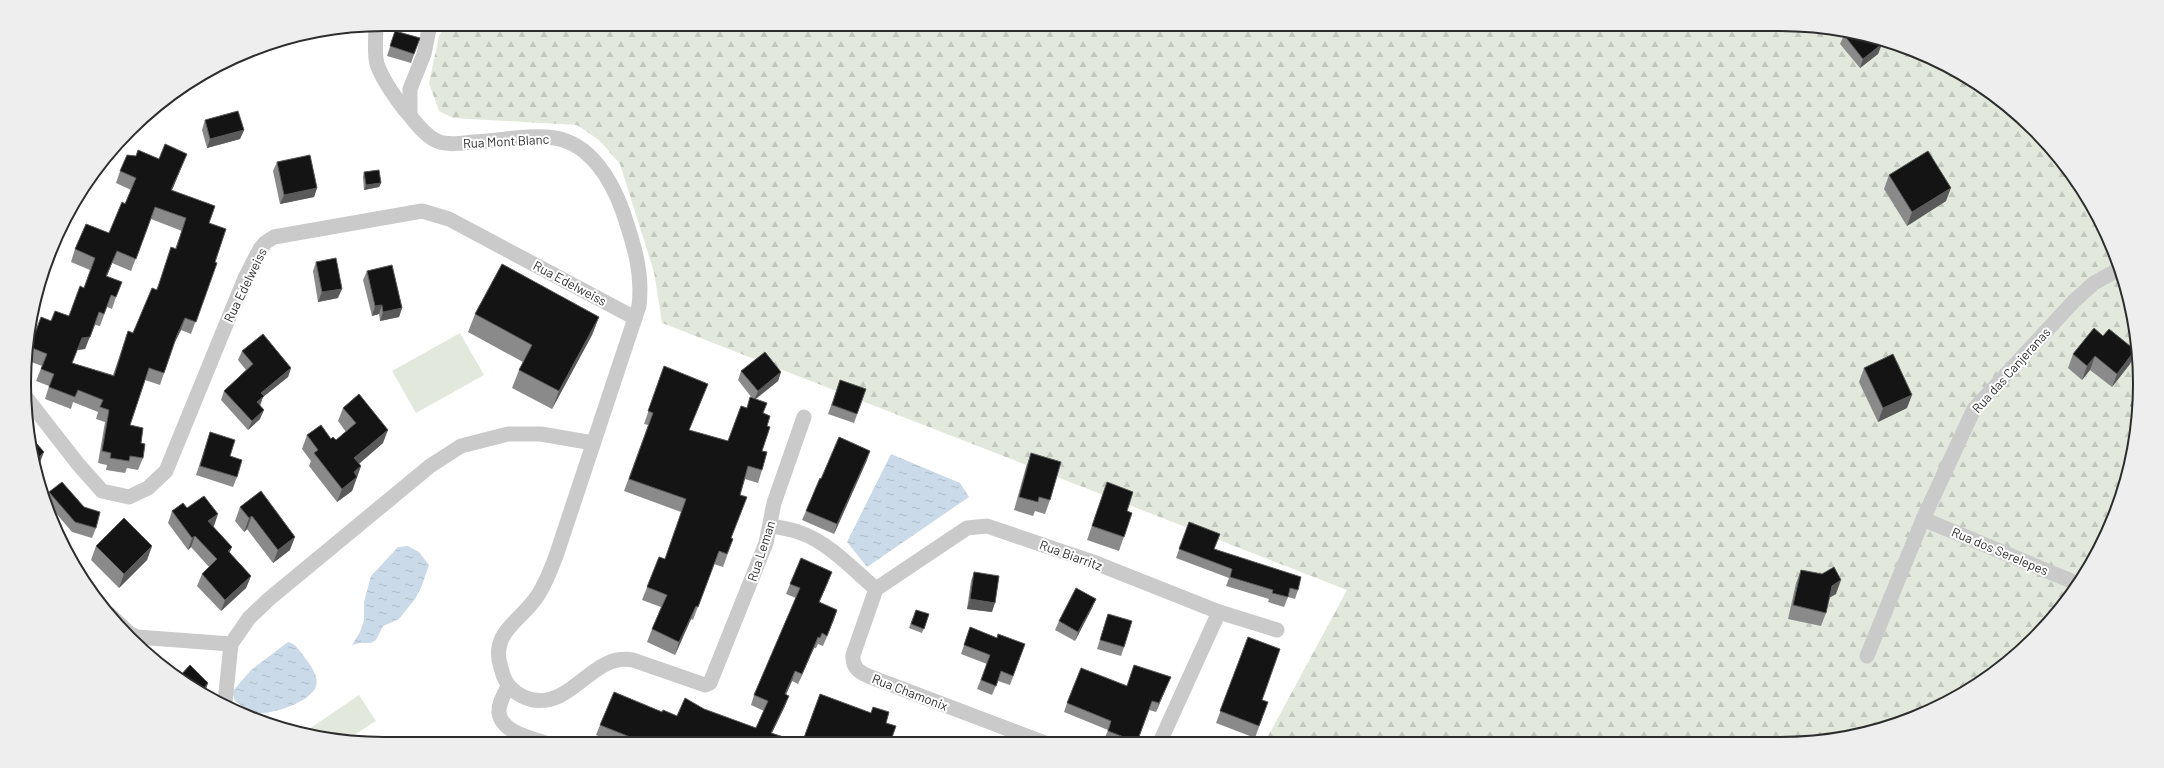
<svg xmlns="http://www.w3.org/2000/svg" width="2164" height="768" font-family="Barlow,sans-serif">
<style>
.grass{fill:#e2e9dc}
.forest{fill:url(#forest-firs)}
.water{fill:url(#water-ripples)}
.lines{fill:none;stroke-linecap:round;stroke-linejoin:round}
.minor{stroke:#cacaca;stroke-width:15}
.wall{fill:#8a8a8a;fill-rule:evenodd}
.shaded-wall{fill:#5a5a5a}
.building{fill:#141414;stroke:#5a5a5a;fill-rule:evenodd}
.labels{text-anchor:middle;stroke-width:4;stroke-linejoin:round;paint-order:stroke}
.street-label{font-size:13px;fill:#2d2d2d;stroke:#fff}
.rim{fill:none;stroke:#2d2d2d;stroke-width:2}
</style>
<defs>
<pattern id="forest-firs" width="22" height="20" patternUnits="userSpaceOnUse"><rect width="22" height="20" fill="#e2e9dc"/><path d="M5 1l3.5 6h-7zM16 11l3.5 6h-7z" fill="#c2c8bd"/></pattern>
<pattern id="water-ripples" width="26" height="14" patternUnits="userSpaceOnUse"><rect width="26" height="14" fill="#cadae8"/><path d="M2 4q2-2 4 0t4 0M15 11q2-2 4 0t4 0" fill="none" stroke="#aebbc7"/></pattern>
</defs>
<rect width="100%" height="100%" fill="#fff"/>
<g class="grass">
<path d="M460,333L484,375L416,413L392,371Z"/>
<path d="M359,695L376,721L348,739L313,735L309,729Z"/>
</g>
<path class="forest" d="M447,24H1780L1873,36L1939,61L1999,98L2051,146L2092,204L2121,268L2137,337L2139,407L2128,477L2092,564L2018,655L1939,707L1827,741L1265,742L1347,590L662,323L654,272L620,164L599,140L577,125L453,118L439,111L429,83L439,36Z"/>
<g class="water">
<path d="M891,454L960,483L969,497L867,567L847,542Z"/>
<path d="M408,546L419,552L429,565L421,588L415,599L399,619L383,626L376,640L371,643H360L352,645L360,632L364,620V602L371,576L398,547Z"/>
<path d="M288,642C295,643 301,652 305,658C311,666 319,676 316,686C312,701 274,714 260,713C251,712 242,706 235,701L232,692L251,670Z"/>
</g>
<g class="lines">
<g class="minor">
<path d="M376,25C376,37 374,53 377,64C383,81 394,96 405,110C414,120 423,134 435,140C446,146 461,143 473,142C500,141 528,134 555,138C591,144 612,181 623,212C634,245 643,272 639,306L556,556C551,569 546,583 538,595C522,621 489,632 501,668C503,676 506,684 512,689C518,695 525,698 533,700C573,707 593,652 633,660L705,685L710,683L766,543L774,503L804,417"/>
<path d="M410,115V89L424,54L430,24"/>
<path d="M25,396L78,464L102,491L129,497L148,488L166,471L245,278L260,249L266,242L274,237L422,211L449,219L635,318"/>
<path d="M1923,519L2076,583"/>
<path d="M771,526C781,528 792,529 801,533C828,542 855,571 876,589"/>
<path d="M876,589L967,528L987,526L1093,562L1219,612L1277,630"/>
<path d="M876,589L853,655C852,671 863,674 876,679L1045,743"/>
<path d="M109,614L129,633L137,637L231,644"/>
<path d="M1867,656L1923,519L1974,409L2074,301L2094,283L2114,272H2122"/>
<path d="M508,686C505,693 498,704 499,713C502,733 532,738 548,744"/>
<path d="M225,702L231,644L249,618L269,599L430,466L461,446L508,434H541L593,443"/>
<path d="M1160,742L1219,612"/>
</g>
</g>
<g class="wall">
<path d="M395,31L420,38L411,63L387,56Z"/>
<path d="M1844,35L1882,44L1878,54L1860,68L1840,44Z"/>
<path d="M205,120L244,130L240,139L207,148L202,130Z"/>
<path d="M159,159L182,166L172,190L209,223L215,262L217,263L191,334L181,330L174,344L160,385L145,380L130,425L141,443L143,458L138,470L127,468L125,473L106,470L107,465L98,463L105,422L96,419L98,412L73,402L71,409L45,399L49,386L36,381L42,366L26,360V357L41,317L51,321L69,316L84,288L90,270L71,262L75,249L109,233L125,204L131,190L116,183L120,171ZM151,219L182,231L175,249L156,290L133,333L128,331L113,375L72,363L77,350L85,349L95,325L100,326L107,307L112,309L116,297L107,276L112,263L131,271Z"/>
<path d="M277,162L317,188L314,197L280,204L273,171Z"/>
<path d="M364,172L381,183L379,187L364,190L363,177Z"/>
<path d="M1889,175L1946,201L1907,226L1884,189Z"/>
<path d="M316,262L338,298L318,302L313,271Z"/>
<path d="M367,271L402,308L399,317L380,321L379,314L372,316L363,280Z"/>
<path d="M475,314L599,317L592,335L552,409L512,388L519,370L523,362L468,332Z"/>
<path d="M2103,336L2135,350L2130,364L2112,387L2090,370L2082,380L2068,368L2073,354Z"/>
<path d="M242,351L291,368L288,377L263,397L260,406V419L248,430L221,400L224,391L246,370L238,360Z"/>
<path d="M664,366L703,396L689,430L728,441L752,398L738,380L741,371L781,372L778,381L756,399L763,413L767,426L762,451V470L758,483L745,479L740,495L731,538L733,539L723,567L714,564L693,620L691,619L675,655L647,642L652,629L661,607L642,600L659,557L665,559L681,512L624,491L648,425L644,424Z"/>
<path d="M1864,368L1907,408L1878,422L1859,382Z"/>
<path d="M840,380L866,389L854,423L828,414Z"/>
<path d="M2139,386V411L2130,406L2135,392Z"/>
<path d="M343,408L383,443L359,464L361,466L352,491L337,502L309,466L311,461L302,449L307,435L331,439L336,440L346,432L338,421Z"/>
<path d="M210,432L230,456L237,477L233,487L196,475Z"/>
<path d="M1031,453L1050,500L1045,514L1035,511L1033,516L1014,510L1026,467Z"/>
<path d="M867,460L834,534L802,520L806,511L821,479Z"/>
<path d="M1107,482L1127,511L1132,513L1119,551L1087,540Z"/>
<path d="M261,491L290,550L273,563L247,529L244,532L235,521L240,507Z"/>
<path d="M49,492L96,528L92,538L72,532L49,505L46,499Z"/>
<path d="M187,508L214,526L213,527L230,553L251,576L246,588L221,611L197,586L202,574L209,567L191,547L188,550L168,523L172,511Z"/>
<path d="M1189,522L1215,549L1298,590L1295,599L1288,597L1284,607L1268,602L1269,599L1226,586L1229,578L1176,558Z"/>
<path d="M96,546H152L147,560L119,588L91,560Z"/>
<path d="M1801,570L1836,594L1829,598L1826,613L1821,626L1788,619L1796,583Z"/>
<path d="M974,572L992,612L967,609L971,581Z"/>
<path d="M828,582L819,602L837,610L834,620L823,646L818,644L816,648H814L798,684L792,681L786,695L785,706L772,733L802,743L886,723L890,743L616,744L596,735L600,725L662,712L677,716L704,709L756,728L764,711L751,705L754,695L796,598L786,594L790,584Z"/>
<path d="M1096,599L1092,608L1075,641L1055,630L1059,621Z"/>
<path d="M916,610L929,614L922,633L909,628Z"/>
<path d="M1108,614L1124,647L1121,656L1097,649Z"/>
<path d="M970,627L997,638L1025,644L1010,685L998,681L992,695L977,689L987,664L961,654Z"/>
<path d="M1248,637L1262,700L1268,702L1255,738L1216,723Z"/>
<path d="M1127,686H1167L1156,712L1149,710L1137,742H1110L1104,740L1108,730L1064,712L1067,703Z"/>
</g>
<g class="shaded-wall">
<path d="M1882,44L1878,54L1860,68L1863,59Z"/>
<path d="M244,130L240,139L207,148L210,139Z"/>
<path d="M187,154L167,202L171,190Z"/>
<path d="M381,183L379,187L364,190L366,185Z"/>
<path d="M317,188L314,197L280,204L284,195Z"/>
<path d="M1951,188L1946,201L1907,226L1912,212Z"/>
<path d="M117,251L112,263L102,288L106,276Z"/>
<path d="M342,289L338,298L318,302L322,292Z"/>
<path d="M382,305L379,314L372,316L375,306Z"/>
<path d="M402,308L399,317L380,321L383,312Z"/>
<path d="M99,312L85,349L77,350L82,338Z"/>
<path d="M599,317L592,335L552,409L559,391Z"/>
<path d="M185,318L181,330L172,347L177,335Z"/>
<path d="M2135,350L2130,364L2112,387L2117,374Z"/>
<path d="M2095,356L2090,370L2082,380L2087,366Z"/>
<path d="M291,368L288,377L263,397L260,405L253,412L261,393Z"/>
<path d="M781,372L778,381L754,400L758,391Z"/>
<path d="M1912,395L1907,408L1878,422L1883,408Z"/>
<path d="M264,410L260,419L248,430L252,421Z"/>
<path d="M388,430L383,443L349,472L354,458Z"/>
<path d="M870,451L867,460L834,534L837,524Z"/>
<path d="M44,452L39,465L35,470L34,462Z"/>
<path d="M361,466L352,491L337,502L342,489L354,472Z"/>
<path d="M218,514L214,526L204,533L208,521Z"/>
<path d="M252,516L247,529L244,532L249,518Z"/>
<path d="M195,536L191,547L188,550L192,538Z"/>
<path d="M295,537L290,550L273,563L278,550Z"/>
<path d="M152,546L147,560L119,588L124,574Z"/>
<path d="M232,547L227,559L228,551Z"/>
<path d="M832,572L828,582L815,612L819,602Z"/>
<path d="M251,576L246,588L221,611L225,600Z"/>
<path d="M1841,580L1836,594L1827,599L1832,586Z"/>
<path d="M970,599L995,603L992,612L967,609Z"/>
<path d="M1096,599L1092,608L1075,641L1078,632Z"/>
<path d="M696,606L691,619L675,655L679,642Z"/>
<path d="M818,637L814,648L798,684L802,674Z"/>
<path d="M795,671L792,681L781,704L785,694Z"/>
<path d="M1171,677L1167,686L1156,712L1159,703Z"/>
<path d="M208,683L205,693L202,691Z"/>
<path d="M789,696L785,706L767,743L771,733Z"/>
</g>
<g class="building">
<path d="M395,31L420,38L414,54L390,46Z"/>
<path d="M1846,33L1873,36L1876,37L1882,44L1863,59L1844,35Z"/>
<path d="M238,111L244,130L210,139L205,120Z"/>
<path d="M165,144L187,154L171,190L215,206L209,223L226,229L215,262L217,263L196,322L185,318L177,335L164,373L149,368L130,425L143,428L141,443L145,444L143,458L130,456L129,461L110,458L111,453L102,451L109,410L100,407L103,400L78,390L75,397L49,387L54,374L41,369L47,354L30,347L41,317L51,321L55,311L69,316L80,286L84,288L95,258L75,249L86,224L109,233L122,202L125,204L136,178L120,171L127,155L136,156L138,150L159,159ZM155,207L186,218L176,249L171,247L157,290L152,288L133,333L128,331L114,376L72,363L82,338L90,337L99,312L104,314L111,295L116,297L122,282L106,276L117,251L136,259Z"/>
<path d="M1928,151L1951,188L1912,212L1889,175Z"/>
<path d="M310,155L317,188L284,195L277,162Z"/>
<path d="M379,170L381,183L366,185L364,172Z"/>
<path d="M336,258L342,289L322,292L316,262Z"/>
<path d="M502,264L599,317L559,391L519,370L532,345L475,314Z"/>
<path d="M392,265L402,308L383,312L382,305L375,306L367,271Z"/>
<path d="M2094,328L2103,336L2109,329L2135,350L2117,374L2095,356L2087,366L2073,354Z"/>
<path d="M263,334L291,368L261,393L264,396L257,402L264,410L252,421L224,391L253,364L242,351Z"/>
<path d="M765,352L781,372L758,391L741,371Z"/>
<path d="M1893,354L1912,395L1883,408L1864,368Z"/>
<path d="M664,366L708,384L689,430L728,441L741,406L747,408L750,397L767,403L763,413L770,416L767,426L770,427L762,451L767,452L762,470L748,466L740,495L747,497L731,538L733,539L727,554L719,551L698,607L696,606L679,642L652,629L667,595L647,587L659,557L665,559L686,499L629,479L653,413L648,411Z"/>
<path d="M840,380L866,389L857,414L832,405Z"/>
<path d="M2139,386V394L2135,392Z"/>
<path d="M359,394L388,430L354,458L361,466L354,472L357,477L342,489L314,453L318,450L307,435L321,425L331,439L333,437L336,440L356,423L343,408Z"/>
<path d="M210,432L235,440L230,456L242,460L237,477L200,466Z"/>
<path d="M30,436L44,452L34,462Z"/>
<path d="M839,437L870,451L837,524L806,511L820,478L821,479Z"/>
<path d="M1031,453L1061,462L1050,500L1039,497L1038,502L1019,497Z"/>
<path d="M62,482L84,507L100,512L96,528L75,522L49,492Z"/>
<path d="M1107,482L1133,492L1127,511L1132,513L1124,537L1092,526Z"/>
<path d="M261,491L295,537L278,550L252,516L249,518L240,507Z"/>
<path d="M204,496L218,514L208,521L232,547L228,551L251,576L225,600L202,574L217,559L195,536L192,538L172,511L183,503L187,508Z"/>
<path d="M124,518L152,546L124,574L96,546Z"/>
<path d="M1189,522L1220,534L1214,549L1301,577L1298,590L1290,588L1288,597L1272,593L1273,590L1230,577L1232,569L1179,549Z"/>
<path d="M801,558L832,572L819,602L837,610L827,636L822,633L820,638L818,637L802,674L795,671L785,694L789,696L771,733L802,743L820,694L871,713L873,707L889,712L886,723L896,726L890,743H885L874,739L873,743H645L600,725L614,692L662,712L663,710L677,716L685,698L704,709L756,728L768,701L754,695L800,588L790,584Z"/>
<path d="M1834,567L1841,580L1832,586L1826,613L1793,605L1801,570L1822,574Z"/>
<path d="M974,572L999,576L995,603L970,599Z"/>
<path d="M1076,588L1096,599L1078,632L1059,621Z"/>
<path d="M916,610L929,614L924,629L911,624Z"/>
<path d="M1108,614L1132,621L1124,647L1100,640Z"/>
<path d="M970,627L997,638L998,634L1025,644L1013,676L1001,671L996,686L981,680L990,655L964,645Z"/>
<path d="M1248,637L1280,649L1262,700L1268,702L1259,726L1220,711Z"/>
<path d="M190,665L208,683L202,691L184,683L178,678Z"/>
<path d="M1134,665L1171,677L1159,703L1152,701L1137,742L1108,731L1111,721L1067,703L1081,668L1127,686Z"/>
</g>
<g class="labels">
<g class="street-label">
<text transform="translate(506 141) rotate(-3)" y="5">Rua Mont Blanc</text>
<text transform="translate(570 283) rotate(28)" y="5">Rua Edelweiss</text>
<text transform="translate(245 285) rotate(-64)" y="5">Rua Edelweiss</text>
<text transform="translate(2011 370) rotate(-48)" y="5">Rua das Canjeranas</text>
<text transform="translate(761 551) rotate(-72)" y="5">Rua Leman</text>
<text transform="translate(2000 551) rotate(23)" y="5">Rua dos Serelepes</text>
<text transform="translate(1071 555) rotate(20)" y="5">Rua Biarritz</text>
<text transform="translate(910 692) rotate(21)" y="5">Rua Chamonix</text>
</g>
</g>
<path d="M0 0H2164V768H0ZM384 31H1780A353 353 0 0 1 2133 384V384A353 353 0 0 1 1780 737H384A353 353 0 0 1 31 384V384A353 353 0 0 1 384 31Z" fill="#eee" fill-rule="evenodd"/>
<path class="rim" d="M384 31H1780A353 353 0 0 1 2133 384V384A353 353 0 0 1 1780 737H384A353 353 0 0 1 31 384V384A353 353 0 0 1 384 31Z"/>
</svg>
